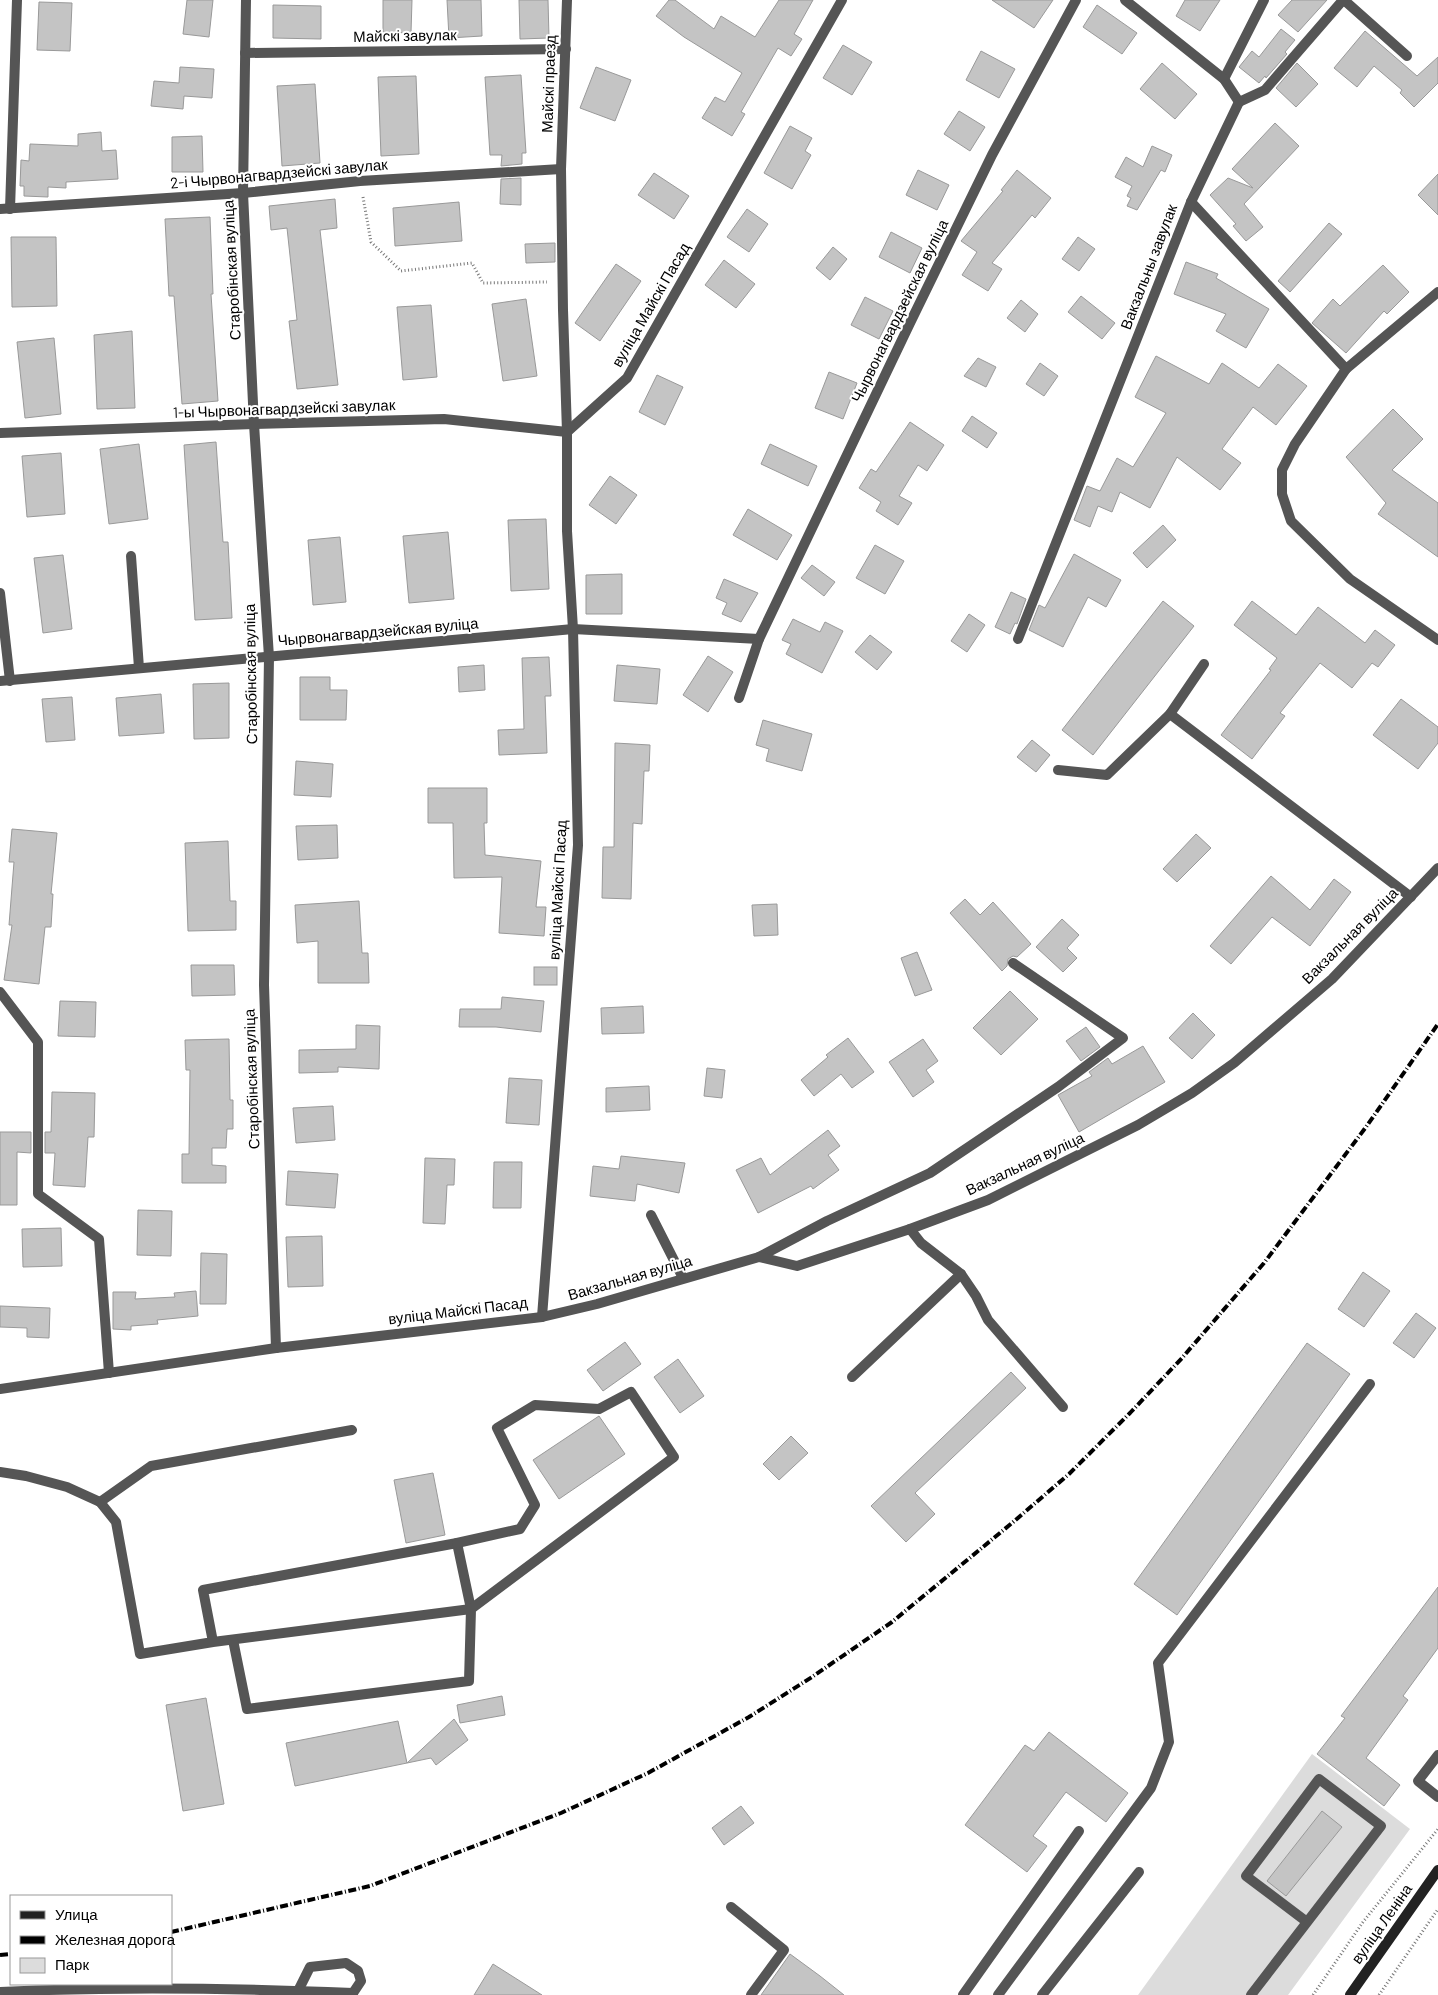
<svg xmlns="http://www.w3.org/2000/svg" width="1438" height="1995" font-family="Barlow,sans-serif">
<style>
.green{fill:#dcdcdc}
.building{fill:#c4c4c4;stroke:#999}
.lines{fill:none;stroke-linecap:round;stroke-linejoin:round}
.path{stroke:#777;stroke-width:3;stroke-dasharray:1 2.5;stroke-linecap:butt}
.lane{stroke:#555;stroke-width:10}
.street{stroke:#555;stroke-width:10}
.secondary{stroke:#222;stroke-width:10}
.rail{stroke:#000;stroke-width:4;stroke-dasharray:8 2.5 1 2.5;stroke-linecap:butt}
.labels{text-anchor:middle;stroke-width:4;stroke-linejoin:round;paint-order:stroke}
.street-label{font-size:15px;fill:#000;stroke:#fff}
</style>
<rect width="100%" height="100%" fill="#fff"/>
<path class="green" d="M1312,1754L1410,1829L1288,1995H1138Z"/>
<g class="building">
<path d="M187,0H213L209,37L183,34Z"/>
<path d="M383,0H412L411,33L383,32Z"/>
<path d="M447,0H481L482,36L449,38Z"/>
<path d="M519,0H548L549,38L520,39Z"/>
<path d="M669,0H675L714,29L721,16L755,37L779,0H813L794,34L802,39L791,56L778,48L741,112L745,114L732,136L702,118L715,97L725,102L742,73L684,37L656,16Z"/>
<path d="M992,0H1053L1034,28Z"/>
<path d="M1185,0H1220L1200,31L1176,16Z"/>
<path d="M1292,0H1327L1298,32L1278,15Z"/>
<path d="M39,2L72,3L70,51L37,50Z"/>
<path d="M273,5L321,6V39L273,38Z"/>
<path d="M1097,5L1137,33L1122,54L1083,27Z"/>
<path d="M1281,29L1295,40L1285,52L1287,54L1266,78L1265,76L1259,83L1239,67L1252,51L1259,57Z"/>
<path d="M1365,31L1417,76L1438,57V83L1414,107L1400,93L1402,90L1374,66L1357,87L1334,68Z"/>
<path d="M843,45L872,62L852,95L823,78Z"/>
<path d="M981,51L1015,69L999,98L966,80Z"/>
<path d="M1162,63L1197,94L1175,119L1140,89Z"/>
<path d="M1297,63L1318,84L1296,107L1276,88Z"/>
<path d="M180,67L214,69L212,98L184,96L183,109L151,106L154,81L179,83Z"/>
<path d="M596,67L631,80L615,121L580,108Z"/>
<path d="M521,75L526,153H522V164L501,166L502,155H490L485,77Z"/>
<path d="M416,76L419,154L381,156L378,77Z"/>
<path d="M315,84L320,163L282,166L277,86Z"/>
<path d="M959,111L985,127L970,151L944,134Z"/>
<path d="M1275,123L1299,146L1244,204L1263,227L1246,241L1233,226L1236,224L1210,195L1228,178L1253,188L1232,169Z"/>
<path d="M790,126L812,138L805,151L811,155L792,189L764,173Z"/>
<path d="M101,132L102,151L116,150L118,179L66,182V188L48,187V197L24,196V186H20L21,160L29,161L30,144L78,146V134Z"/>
<path d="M202,136L203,172H172V137Z"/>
<path d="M1152,146L1172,155L1165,172L1161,170L1137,210L1127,206L1131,198L1127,196L1132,186L1115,177L1126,157L1143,167Z"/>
<path d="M918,170L949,185L937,210L906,195Z"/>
<path d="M1017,170L1051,198L1035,218L1032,215L992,263L1002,269L988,291L962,275L977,252L961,241L1003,191L1001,190Z"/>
<path d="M654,173L689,196L674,219L638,195Z"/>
<path d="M1438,174V215L1418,195Z"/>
<path d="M521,178V205L500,204L501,179Z"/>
<path d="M335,199L337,228L320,230L338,385L297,389L289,321L297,320L287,228L271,230L269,206Z"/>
<path d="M459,202L462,241L395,246L393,208Z"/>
<path d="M747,209L768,224L749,252L727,237Z"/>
<path d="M210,217L213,294H211L218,401L182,404L174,296H169L165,219Z"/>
<path d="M1329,223L1342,234L1290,292L1278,281Z"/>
<path d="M891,232L922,248L910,273L879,257Z"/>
<path d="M11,237H56L57,306L12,307Z"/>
<path d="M1078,237L1095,249L1079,271L1062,259Z"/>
<path d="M555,243V262L526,263L525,244Z"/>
<path d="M833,247L847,259L830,280L816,268Z"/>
<path d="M724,260L755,284L736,308L705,285Z"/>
<path d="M1186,262L1218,274L1216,278L1269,309L1246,348L1216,331L1226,314L1174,294Z"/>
<path d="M616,264L641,281L600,341L575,323Z"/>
<path d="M1383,265L1409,292L1387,314L1384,311L1346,353L1312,323L1333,299L1340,306Z"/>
<path d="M1081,296L1115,323L1102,339L1068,312Z"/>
<path d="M865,297L893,311L879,339L851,325Z"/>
<path d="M526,299L537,376L503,381L492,304Z"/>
<path d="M1021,300L1038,314L1025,332L1007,318Z"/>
<path d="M431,305L437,377L403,380L397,307Z"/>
<path d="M132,331L135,408L97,409L94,335Z"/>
<path d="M54,338L61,414L25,418L17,342Z"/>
<path d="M1156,356L1209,384L1222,363L1259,388L1278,364L1307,386L1276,425L1253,407L1222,449L1241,463L1220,490L1177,457L1150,508L1120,492L1112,512L1098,506L1090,527L1074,520L1087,486L1100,491L1117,458L1133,467L1166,413L1135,397Z"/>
<path d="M978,358L996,367L986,387L964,376Z"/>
<path d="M1040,363L1058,376L1044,396L1026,384Z"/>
<path d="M829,372L857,383L843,419L815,408Z"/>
<path d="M657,375L683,387L665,425L639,412Z"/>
<path d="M1393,409L1423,439L1392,470L1438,503V557L1378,514L1386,503L1346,457Z"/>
<path d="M972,416L997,433L987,448L962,431Z"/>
<path d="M910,422L944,445L927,471L918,465L899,496L912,503L898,525L876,511L881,502L859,488L871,469L876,472Z"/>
<path d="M216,442L223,542H228L232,618L195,620L184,445Z"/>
<path d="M139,444L148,519L109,524L100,449Z"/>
<path d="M770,444L817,466L808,486L761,464Z"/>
<path d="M61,453L65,514L27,517L22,456Z"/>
<path d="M610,476L637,495L616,524L589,505Z"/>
<path d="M748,509L792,535L777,560L733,535Z"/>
<path d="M546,519L549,589L511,591L508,520Z"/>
<path d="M1163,525L1176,540L1147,568L1133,553Z"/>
<path d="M448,532L454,599L409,603L403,536Z"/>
<path d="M340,537L346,602L313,605L308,540Z"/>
<path d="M875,545L904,561L885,594L856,578Z"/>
<path d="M1074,554L1121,580L1106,607L1088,597L1063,647L1029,630L1039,605L1045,608Z"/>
<path d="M63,555L72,629L43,633L34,558Z"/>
<path d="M812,565L835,582L824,596L801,578Z"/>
<path d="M622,574V614H586V575Z"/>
<path d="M724,579L758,593L741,622L722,614L727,603L716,598Z"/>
<path d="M1011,592L1026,599L1017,624L1015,623L1010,634L995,627Z"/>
<path d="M1163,601L1194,626L1093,755L1062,730Z"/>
<path d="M1252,601L1296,635L1318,607L1365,643L1375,630L1395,645L1378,667L1372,663L1352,688L1320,663L1280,713L1285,716L1252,759L1221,735L1271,670L1269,669L1277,658L1234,625Z"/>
<path d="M969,614L985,625L967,652L951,641Z"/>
<path d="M793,619L820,632L825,622L843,631L822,673L786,654L791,644L782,640Z"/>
<path d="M870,635L892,652L877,670L855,652Z"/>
<path d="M708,656L733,672L708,712L683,695Z"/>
<path d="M549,657L551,696H545L547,753L499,755L498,730L524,729L522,658Z"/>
<path d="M484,665L485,690L459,692L458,667Z"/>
<path d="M617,665L660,669L657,704L614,701Z"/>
<path d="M300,677H330V690H347L346,720H300Z"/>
<path d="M229,683V738L194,739L193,684Z"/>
<path d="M161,694L164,733L119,736L116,698Z"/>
<path d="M72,697L75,740L46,742L42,699Z"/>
<path d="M1401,699L1438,727V743L1418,769L1373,735Z"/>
<path d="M763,720L812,734L802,771L766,761L769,749L756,745Z"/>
<path d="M1032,740L1050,755L1036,772L1017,757Z"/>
<path d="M615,743L650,745L649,771H644L642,824L633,823L631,899L602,898L603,847H614Z"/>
<path d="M296,761L333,764L331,797L294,795Z"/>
<path d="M428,788H487V823H484L485,855L541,861L536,907H546L544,936L499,933L502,877L454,878L453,823H428Z"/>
<path d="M337,825L338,858L298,860L296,826Z"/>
<path d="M12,829L57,833L51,894H53L51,927H45L39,984L4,980L12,925H9L14,862H9Z"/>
<path d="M1196,834L1211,848L1177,882L1163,869Z"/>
<path d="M228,841L230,901H236V930L188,931L185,843Z"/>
<path d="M1271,876L1310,910L1334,879L1351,892L1310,946L1272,917L1231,964L1210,946Z"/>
<path d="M965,899L980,915L993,902L1031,944L1017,957L1013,956L1008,959L1007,966L1002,971L950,913Z"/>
<path d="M359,901L362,953H368L369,983H318V941L297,943L295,905Z"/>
<path d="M777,904L778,935L754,936L752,905Z"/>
<path d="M1062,919L1079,935L1067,948L1077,958L1063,972L1036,947Z"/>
<path d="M917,952L932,990L915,996L901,958Z"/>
<path d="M191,965H234L235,995L192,996Z"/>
<rect x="534" y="967" width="23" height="18"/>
<path d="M1010,991L1038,1019L1001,1055L973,1028Z"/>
<path d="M502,997L544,1001L541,1032L496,1027H459L460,1009H501Z"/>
<path d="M60,1001L96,1002L95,1037L58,1036Z"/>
<path d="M643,1006L644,1033L602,1034L601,1008Z"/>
<path d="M1193,1013L1215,1035L1192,1059L1169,1038Z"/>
<path d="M356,1025L380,1026L379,1069L338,1067V1072L299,1073V1050L356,1049Z"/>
<path d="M1086,1027L1100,1047L1081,1061L1066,1041Z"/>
<path d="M848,1038L874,1072L852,1088L841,1074L814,1096L801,1080L828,1057L826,1055Z"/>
<path d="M229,1039L230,1100H233V1129H227L226,1148H212V1165L226,1166V1183H182V1154H189L190,1070H186L185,1040Z"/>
<path d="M923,1039L938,1061L926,1070L934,1082L913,1097L889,1062Z"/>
<path d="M1143,1046L1165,1082L1079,1132L1058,1095L1092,1076L1089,1072L1108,1058L1112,1064Z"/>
<path d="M707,1068L725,1070L722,1098L704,1096Z"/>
<path d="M509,1078L542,1080L539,1125L506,1123Z"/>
<path d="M649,1086L650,1110L606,1112V1088Z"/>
<path d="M52,1092L95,1093L94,1137H88L85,1187L53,1185L55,1153H45V1132H51Z"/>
<path d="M333,1106L335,1140L296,1143L293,1108Z"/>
<path d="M828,1130L840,1146L828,1155L839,1170L813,1189L811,1186L758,1213L736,1170L761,1158L770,1175Z"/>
<path d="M0,1132H31V1153L17,1152V1205H0Z"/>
<path d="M621,1156L685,1163L679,1193L637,1184L635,1201L590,1196L593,1166L619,1169Z"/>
<path d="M425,1158L455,1159L454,1185H447L445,1224L423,1223Z"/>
<path d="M494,1162H522L521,1208H493Z"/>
<path d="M288,1171L338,1174L335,1208L286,1205Z"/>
<path d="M138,1210L172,1211L171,1256L137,1255Z"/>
<path d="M61,1228L62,1266L23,1267L22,1229Z"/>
<path d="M322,1236L323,1286L288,1287L286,1237Z"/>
<path d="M201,1253L227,1254L226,1304H200Z"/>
<path d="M1363,1272L1390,1291L1364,1327L1338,1309Z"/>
<path d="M196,1291L198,1316L157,1320L158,1324L131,1326V1330L113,1329V1292H136L135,1299L175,1297L174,1293Z"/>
<path d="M0,1306L50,1308L49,1338L27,1337V1328L0,1327Z"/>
<path d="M1416,1313L1436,1328L1414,1358L1393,1343Z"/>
<path d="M625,1342L641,1364L603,1391L587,1370Z"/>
<path d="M1307,1343L1350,1374L1177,1615L1134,1584Z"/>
<path d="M678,1359L704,1396L680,1413L654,1377Z"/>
<path d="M1011,1372L1026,1388L915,1493L935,1514L906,1542L871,1506Z"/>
<path d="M599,1416L625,1454L559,1499L533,1460Z"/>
<path d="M791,1436L808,1453L779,1480L763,1464Z"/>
<path d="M433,1473L445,1535L406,1543L394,1480Z"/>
<path d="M1438,1587V1648L1403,1696L1408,1700L1366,1758L1400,1785L1384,1806L1317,1754L1345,1718L1341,1716Z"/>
<path d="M502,1696L505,1715L460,1723L457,1705Z"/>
<path d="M206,1698L224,1804L183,1811L166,1705Z"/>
<path d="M454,1719L468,1740L436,1765L431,1758L407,1763Z"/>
<path d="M398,1721L407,1763L295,1786L286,1743Z"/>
<path d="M1049,1732L1128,1793L1106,1822L1066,1792L1033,1836L1047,1846L1027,1872L965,1825L1025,1745L1034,1751Z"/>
<path d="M741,1806L754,1823L724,1845L712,1828Z"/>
<path d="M1322,1811L1342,1827L1286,1896L1267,1881Z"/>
<path d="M790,1954L820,1976L844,1995H761Z"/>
<path d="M493,1964L542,1995H474Z"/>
</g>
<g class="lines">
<g class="path">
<path d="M363,197L371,242L401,271L472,263L483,283L547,282"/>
<path d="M1313,1995L1363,1922L1438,1829"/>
<path d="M1379,1995L1438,1909"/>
</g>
<g class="lane">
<path d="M1344,0L1407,56"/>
<path d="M1224,79L1264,0"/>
<path d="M131,556L139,668"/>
<path d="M0,593L10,681"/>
<path d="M1170,714L1411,897"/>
<path d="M1058,770L1107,775L1170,714L1204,664"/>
<path d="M651,1215L683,1278"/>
<path d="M910,1229L921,1243L961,1274L976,1296L988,1320L1063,1407"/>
<path d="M759,1257L827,1221L930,1173L1058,1087L1123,1038L1013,963"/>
<path d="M852,1377L961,1274"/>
<path d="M0,1472L26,1476L67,1487L100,1502L116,1522L140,1654L213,1642L471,1609L457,1543L203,1590L213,1642"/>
<path d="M100,1502L151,1466L352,1430"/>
<path d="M233,1640L247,1709L469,1681L471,1609L674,1457L631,1392L599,1409L535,1405L497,1428L535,1505L520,1529L457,1543"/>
<path d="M1438,1755L1418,1781L1438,1797"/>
<path d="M731,1907L784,1950L751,1995"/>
<path d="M298,1991L310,1967L346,1963L358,1971L361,1981L353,1993"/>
<path d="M963,1995L1079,1831"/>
<path d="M998,1995L1151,1788L1169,1742L1158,1663L1370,1384"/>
<path d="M1042,1995L1139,1872"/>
<path d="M1251,1995L1381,1826L1319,1779L1246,1876L1307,1922"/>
</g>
<g class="street">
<path d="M246,0L243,193L254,424L269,657L264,985L276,1348"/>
<path d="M1125,0L1224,79L1239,102"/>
<path d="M245,53L566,49"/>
<path d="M1239,102L1265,90L1343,0"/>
<path d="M1191,202L1346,369L1438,292"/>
<path d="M0,209L243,193L360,181L561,169"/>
<path d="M10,209L17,0"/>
<path d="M1346,369L1295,444L1282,470V494L1291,521L1350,579L1438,640"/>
<path d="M0,433L254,424L444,419L567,432L563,310L561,169L567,0"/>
<path d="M1018,639L1191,202L1239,102"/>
<path d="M0,681L573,629L759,639"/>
<path d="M739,698L759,639L910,323L992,155L1076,0"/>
<path d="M0,992L38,1042V1194L99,1239L109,1373"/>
<path d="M542,1317L578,845L573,629L567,531V432L627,378L842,0"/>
<path d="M0,1389L276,1348L542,1317L597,1304L759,1257L797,1266L910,1229L988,1200L1138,1125L1192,1093L1234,1063L1332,979L1438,868"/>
<path d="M0,1992C118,1986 235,1988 353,1993"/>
</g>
<path class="secondary" d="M1350,1995L1438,1870"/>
<g class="rail">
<path d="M171,1932L370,1886L561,1813L648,1773L749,1717L812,1677L892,1622L1012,1523L1069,1474L1130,1413L1182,1358L1264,1263L1366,1127L1438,1024"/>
<path d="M0,1955L11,1954"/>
</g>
</g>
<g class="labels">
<g class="street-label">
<text transform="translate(405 36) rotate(-1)" y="5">Майскі завулак</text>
<text transform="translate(549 84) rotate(-88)" y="5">Майскі праезд</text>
<text transform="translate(279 174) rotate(-5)" y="5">2-і Чырвонагвардзейскі завулак</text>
<text transform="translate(1149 267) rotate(-69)" y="5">Вакзальны завулак</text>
<text transform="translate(232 270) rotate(-93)" y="5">Старобінская вуліца</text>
<text transform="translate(651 305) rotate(-60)" y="5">вуліца Майскі Пасад</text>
<text transform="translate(900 311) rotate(-64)" y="5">Чырвонагвардзейская вуліца</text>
<text transform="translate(284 409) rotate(-2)" y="5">1-ы Чырвонагвардзейскі завулак</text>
<text transform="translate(378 632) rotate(-5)" y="5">Чырвонагвардзейская вуліца</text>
<text transform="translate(251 674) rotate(-91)" y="5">Старобінская вуліца</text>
<text transform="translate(558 890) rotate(-87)" y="5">вуліца Майскі Пасад</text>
<text transform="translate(1350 936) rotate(-45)" y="5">Вакзальная вуліца</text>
<text transform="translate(252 1079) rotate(-92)" y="5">Старобінская вуліца</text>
<text transform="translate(1025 1164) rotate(-25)" y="5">Вакзальная вуліца</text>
<text transform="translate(630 1278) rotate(-16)" y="5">Вакзальная вуліца</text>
<text transform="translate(458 1311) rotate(-7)" y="5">вуліца Майскі Пасад</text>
<text transform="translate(1382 1924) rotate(-55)" y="5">вуліца Леніна</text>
</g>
</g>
<rect x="10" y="1895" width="162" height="90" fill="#ffffff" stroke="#999999"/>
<rect x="20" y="1911" width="25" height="8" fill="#222222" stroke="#999999"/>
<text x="55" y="1920" font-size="15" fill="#000000">Улица</text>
<rect x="20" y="1936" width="25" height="8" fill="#000000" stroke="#999999"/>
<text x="55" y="1945" font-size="15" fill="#000000">Железная дорога</text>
<rect x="20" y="1958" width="25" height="15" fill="#dcdcdc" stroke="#999999"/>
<text x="55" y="1970" font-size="15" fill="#000000">Парк</text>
</svg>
